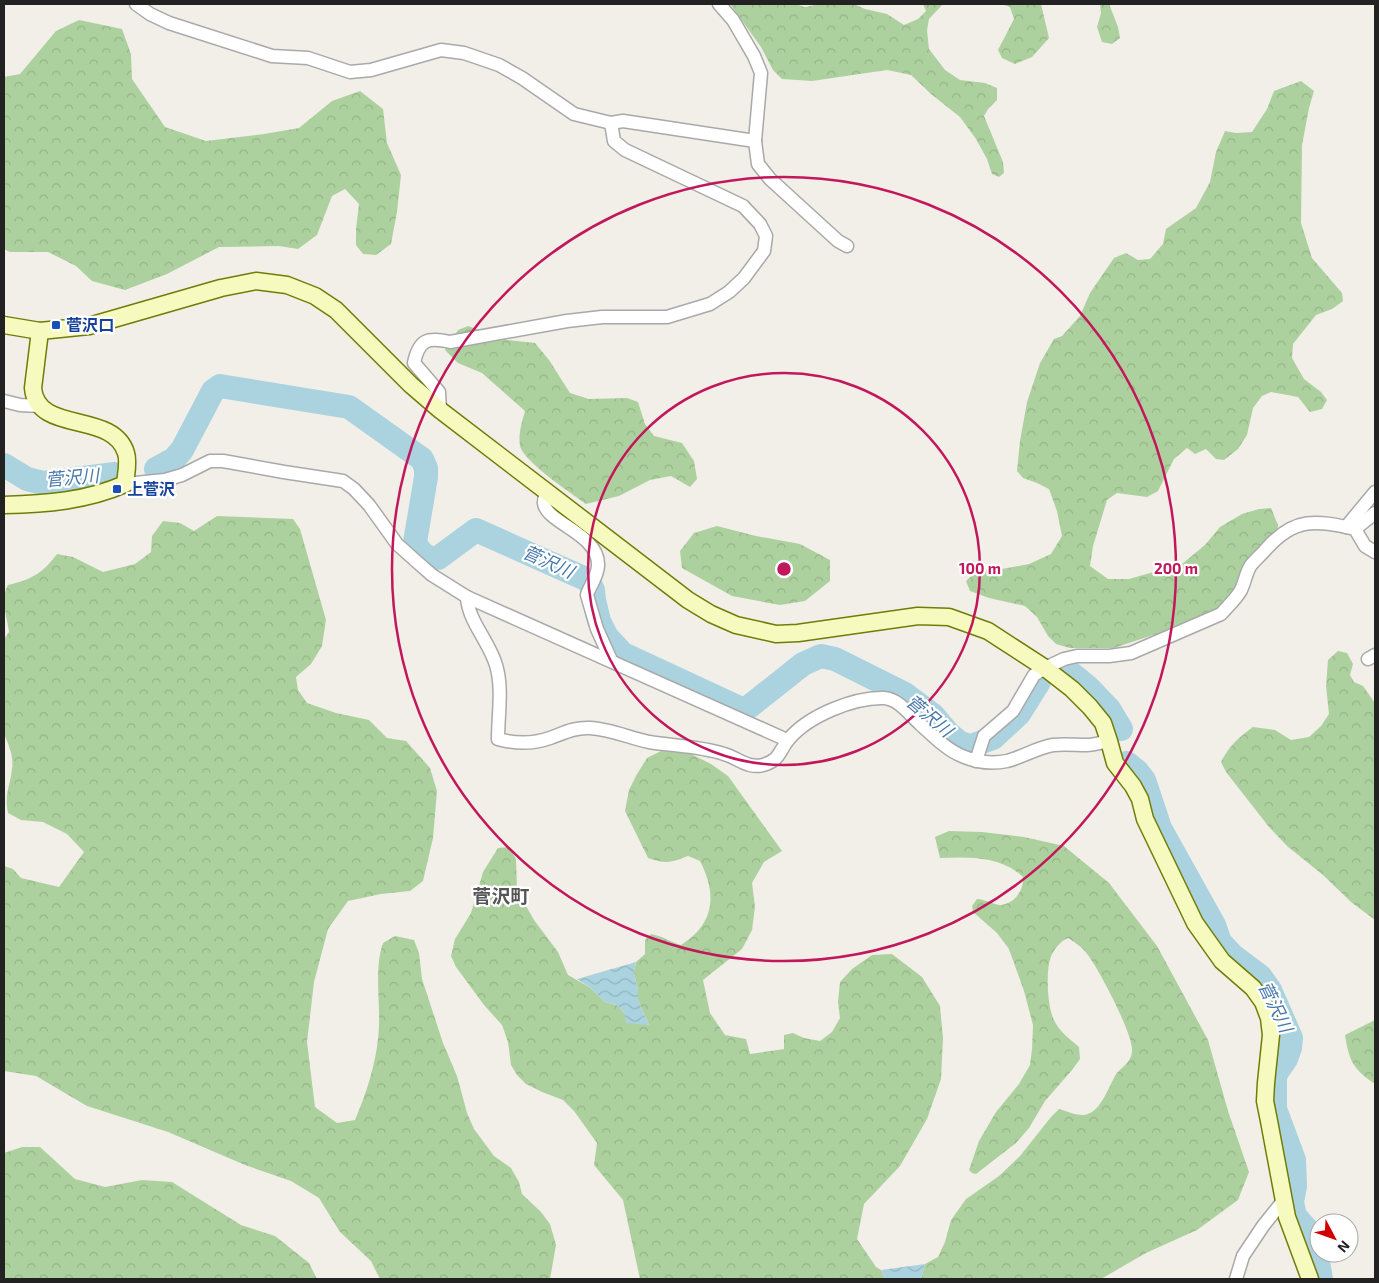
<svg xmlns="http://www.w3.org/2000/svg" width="1379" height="1283" font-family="'Exo 2','Noto Sans JP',sans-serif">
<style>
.forest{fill:url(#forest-crowns)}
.water{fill:url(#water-waves)}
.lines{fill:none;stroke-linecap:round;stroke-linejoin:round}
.river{stroke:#aad3df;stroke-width:24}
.street-casing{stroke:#a9a9a9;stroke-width:15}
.secondary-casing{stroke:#707d05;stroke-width:19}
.street{stroke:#fff;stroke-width:12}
.secondary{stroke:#f7fabf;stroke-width:16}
.ring{fill:none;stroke:#c2185b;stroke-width:2.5}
.transit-dot{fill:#1a4fb4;stroke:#fff;stroke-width:2}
.labels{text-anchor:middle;stroke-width:4.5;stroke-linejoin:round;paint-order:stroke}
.transit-label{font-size:16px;font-weight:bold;fill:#164399;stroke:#fff;text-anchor:start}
.water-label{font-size:18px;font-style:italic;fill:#4a7aab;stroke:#fff}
.quarter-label{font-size:19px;font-weight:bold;fill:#555;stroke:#fff}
.centre{fill:#c2185b;stroke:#fff;stroke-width:2.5}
.ring-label{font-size:15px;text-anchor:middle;font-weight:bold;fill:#c2185b;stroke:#fff;stroke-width:4.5;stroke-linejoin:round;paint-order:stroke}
</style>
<defs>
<pattern id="forest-crowns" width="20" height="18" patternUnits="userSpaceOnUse" patternTransform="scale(1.25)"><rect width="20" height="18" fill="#add19e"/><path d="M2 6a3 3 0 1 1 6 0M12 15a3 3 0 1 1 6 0" fill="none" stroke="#95b388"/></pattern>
<pattern id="water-waves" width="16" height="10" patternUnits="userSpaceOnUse" patternTransform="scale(1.25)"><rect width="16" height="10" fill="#aad3df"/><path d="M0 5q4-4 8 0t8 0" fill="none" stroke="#92b5bf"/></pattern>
</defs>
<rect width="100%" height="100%" fill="#f2efe9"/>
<g class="forest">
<path d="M730,4H795L805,7L820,4H854L865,9L887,14L904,25L918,19L926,11L923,4H943L929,19L927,30L929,49L945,70L960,80L985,83L997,88V100L988,109L984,116L1003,162L1004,173L999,177L992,174L987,159L976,139L960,117L931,94L911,75L887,70L812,81L782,79L773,70L761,47Z"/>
<path d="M1001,4H1041L1049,38L1032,57L1015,64L1002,58L998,50L1014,19L1010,7Z"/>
<path d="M1100,4H1109L1118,27L1120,38L1112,44L1102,42L1097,27L1101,13Z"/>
<path d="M79,20L122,29L131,54L132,79L165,127L206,141L264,134L299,128L332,101L360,91L383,109L387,143L401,175L397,212L391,244L376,255L363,254L356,245V229L359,204L345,189L332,196L317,235L298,249L279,246L219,247L167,274L125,290L92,281L76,266L48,252H10L4,249V77L20,74L56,31Z"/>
<path d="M1301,81L1314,91L1309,108L1302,145L1301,223L1312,258L1342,293L1343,301L1332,309L1316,315L1293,344L1292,358L1304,379L1321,392L1327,400L1322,409L1310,412L1298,397L1271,392L1262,396L1253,408L1247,435L1238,449L1224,460L1216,459L1206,449L1195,454L1187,448L1174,459L1158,491L1147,497L1117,493L1107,500L1093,546L1090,566L1108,579H1129L1182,564L1205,545L1220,527L1242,514L1259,509L1271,508L1278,525L1277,534L1233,596L1214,611L1159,633L1114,648H1070L1056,644L1048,636L1037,617L1025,606L989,598L970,591L966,581L979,569H1002L1029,564L1051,554L1062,536L1057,511L1049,489L1037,483L1023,478L1017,471L1020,441L1027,402L1040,363L1054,339L1062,336L1080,316L1090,293L1114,258L1126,253L1138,260L1150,259L1163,244L1166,229L1196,208L1210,182L1216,152L1225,131L1236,133L1252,132L1267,109L1274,91Z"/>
<path d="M468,326L507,340L535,343L549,360L570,393L589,399L627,398L638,402L645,424L654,436L682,443L694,461L697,479L690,487L671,476L650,480L619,496L586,504C571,493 524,462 520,446C518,434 522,422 525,411L482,373L458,363L445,350L458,330Z"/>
<path d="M217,516L293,519L300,529L326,620L322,646L311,664L296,677L298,690L307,703L336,713L369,720L387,738L406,741L430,768L437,791L433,838L423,881L410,891L381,894L348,901L328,929L314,982L307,1042L315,1107L337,1123L355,1120C366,1094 375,1067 378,1039C382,1008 373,971 383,943L395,936L414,940L419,953L422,979L443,1043L457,1076L467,1113L474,1129L494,1156L511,1168L519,1182L522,1194L541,1212L550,1224L556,1245L550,1279H380L371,1261L340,1232L319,1198L291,1181L245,1165L168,1132L87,1106L36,1076L4,1071V866L13,869L21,878L59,887L84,852L67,834L43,822L21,820L8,813C4,794 10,787 12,769C14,757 9,745 4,734V639L9,632C7,617 0,598 8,585C32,579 42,574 57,554L73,557L103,572L135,564L151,552L152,536L163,521L180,523L194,531Z"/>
<path d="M717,526L756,536L800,544L830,560V581L805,601L780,605L732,596L682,568L680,551L694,533Z"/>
<path d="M1338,651L1347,653L1353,664L1350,675L1354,682L1363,686L1375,703V920L1351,902L1323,875L1287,846L1269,827L1226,772L1221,762C1229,746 1239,737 1253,727L1275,730L1291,740L1309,737L1321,726L1329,714L1326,686L1328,660Z"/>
<path d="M661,751L691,754L711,764L728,776L782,851L764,862L752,883L755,907L752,930L742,949L703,980L710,1013L725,1035L746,1039L750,1054L784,1049V1035L793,1033L804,1038L820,1041L832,1032L840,1018L838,1002L840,982L852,969L872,955L892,954L922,977L940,1006L943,1038L941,1079L927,1119L900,1166L864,1204L857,1239L876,1267L881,1270L885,1279H640L623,1200L594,1165L597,1143L574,1111L563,1100L542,1092L526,1084L517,1075L511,1065L508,1042L502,1025L484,1005L456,967L451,956L455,939L471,913L483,872L498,848L509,847L516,859L517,890L534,920L558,952L568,975L591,988L605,1002L617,1005L625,1014L649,1025L638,1000V990L634,973L636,962L645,954V940L651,934C663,936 670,942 681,945C715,924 717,894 700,861L688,856C670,863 667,864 648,858L625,811L629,790L637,774L647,758Z"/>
<path d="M949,831L982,832L1024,837L1064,846L1109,883L1157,946L1208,1040L1228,1111L1249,1172L1238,1200L1197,1230L1146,1253L1101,1279H921L925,1264L938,1257L945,1242L951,1220L966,1199L999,1176L1020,1156L1051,1117L1059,1109C1066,1111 1075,1115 1082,1115C1101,1115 1108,1086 1117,1073C1123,1066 1131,1062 1132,1052C1134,1035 1099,970 1088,955C1083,948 1076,943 1068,938C1061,941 1056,947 1052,954C1045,968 1047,1009 1055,1022C1061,1033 1070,1039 1079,1047L1080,1059L1072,1070L1045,1101L1029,1128L1016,1143L976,1174L972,1173L969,1170L979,1141L996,1112L1019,1084L1030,1065L1032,1049L1033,1025L1024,991L1009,949L997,933L973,912L972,906L977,899C985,899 994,905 1000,905C1014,904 1024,891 1023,877C1001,856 969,857 940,858L935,837Z"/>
<path d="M1375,1020V1084C1353,1069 1349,1061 1345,1035Z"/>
<path d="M22,1147H40L75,1179L105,1187L142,1180L172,1182L241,1225L275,1236L309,1263L317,1279H4V1153Z"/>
</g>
<g class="water">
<path d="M636,962L634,973L638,990V1000L649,1025L626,1023L625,1014L617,1005L605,1002L591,988L577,979Z"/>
<path d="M925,1264L921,1279H885L881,1270Z"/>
</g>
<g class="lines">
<g class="river">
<path d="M4,465L27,479L43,483L115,474"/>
<path d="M156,469L174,459L182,450L213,391L220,386L349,407L422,459L426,468V477L415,542C419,552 426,560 438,558L476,530L588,580L593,590L594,600L599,621L607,637L623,654L737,707L744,709L750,706L803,664L821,656L835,659L905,694L933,715L948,733L960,743L971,746L993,738L1019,714L1039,682"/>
<path d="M1067,670L1088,687L1109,709L1121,729"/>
<path d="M1127,763L1137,771L1144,780L1160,828L1214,925L1220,942L1232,955L1260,976L1270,990L1291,1038L1290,1048L1286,1059L1275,1075V1109L1294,1160L1295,1186L1292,1202L1295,1216L1311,1234L1315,1245L1321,1279"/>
</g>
<g class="street-casing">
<g id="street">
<path d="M136,4L150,14L169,23L272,56L308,58L350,72L371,70L441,50L464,53L499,65L522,78L574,114L611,123L623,121L755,141"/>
<path d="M719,4L733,20L754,56L761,73L755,141L758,164L770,179L838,241L847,246"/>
<path d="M4,401L20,405L39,406"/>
<path d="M440,410L439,392L414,363C419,339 428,337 450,342L567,321L602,317H667L710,304L729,292L744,278L764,251L766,236L760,224L743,206L625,150L614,141L611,123"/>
<path d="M125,484L165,480L182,475L210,461H223L284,472L343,481L354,489L369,505L397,544L416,561L432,575L467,597L787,740"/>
<path d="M547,492C546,495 543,500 544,503C546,523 600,534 598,566C597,578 590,585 587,595L597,629L611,660"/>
<path d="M1346,527L1375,492"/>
<path d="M1355,529L1375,513"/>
<path d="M467,597C468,621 489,641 496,665C503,688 498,715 498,739C516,744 533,744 550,738C564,733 575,727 590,728C610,729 630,738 649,742C674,746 700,746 724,754C738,758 748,769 763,765C781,760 779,750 789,739C808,716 854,697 884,698C899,699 910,715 920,724C932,735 947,750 962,756C976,762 992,764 1007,761C1023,757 1036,748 1053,745C1064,744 1076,745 1087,745C1095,745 1102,742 1109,741"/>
<path d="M1368,659L1375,655"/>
<path d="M976,761L984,736L1013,711L1034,675L1045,668L1064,659L1077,656H1109L1131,653L1221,614C1228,606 1236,599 1241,590C1245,582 1246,572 1251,565C1256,559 1262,554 1267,548C1295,517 1316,520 1355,529L1365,546L1375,552"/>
<path d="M1236,1279L1243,1256L1263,1226L1283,1201"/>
</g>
</g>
<g class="secondary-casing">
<g id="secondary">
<path d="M4,325L40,331L89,326L221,288L256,281L287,285L315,296L336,310L411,385L440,410L688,600L711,614L736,625L776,634L798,633L918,616L949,617L988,631L1045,668L1072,689L1090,707L1103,723L1109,741L1115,763L1133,786L1140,799L1145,819L1195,923L1222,961L1253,988L1263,1002L1269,1018L1271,1035L1266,1083L1265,1101L1269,1121L1287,1217L1310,1279"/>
<path d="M4,505C46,504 86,501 125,484C126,474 129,462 126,453C113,410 37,435 33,388L40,331"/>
</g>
</g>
<use href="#street" class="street"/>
<use href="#secondary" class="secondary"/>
</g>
<g class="ring">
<circle cx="784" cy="569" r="196"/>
<circle cx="784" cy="569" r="392"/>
</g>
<g class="transit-dot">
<rect x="51" y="320" width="10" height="10" rx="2.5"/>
<rect x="112" y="484" width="10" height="10" rx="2.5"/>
</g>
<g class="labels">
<g class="transit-label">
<text x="66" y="331">菅沢口</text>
<text x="127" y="495">上菅沢</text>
</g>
<g class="water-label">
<text transform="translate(72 478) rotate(-5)" y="6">菅沢川</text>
<text transform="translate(548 562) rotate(24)" y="6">菅沢川</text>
<text transform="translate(929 716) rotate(40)" y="6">菅沢川</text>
<text transform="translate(1275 1007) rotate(64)" y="6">菅沢川</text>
</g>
<g class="quarter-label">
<text x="501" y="903">菅沢町</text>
</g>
</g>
<circle cx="784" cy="569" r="8" class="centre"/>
<g class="ring-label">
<text x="980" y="574">100 m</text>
<text x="1176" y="574">200 m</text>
</g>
<rect width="1379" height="1283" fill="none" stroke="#222222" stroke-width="10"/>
<g transform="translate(1334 1238) rotate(131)"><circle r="24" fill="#ffffff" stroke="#a7a7a7"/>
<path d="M0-4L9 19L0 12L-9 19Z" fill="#d40000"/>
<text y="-8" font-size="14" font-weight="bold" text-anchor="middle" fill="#222222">N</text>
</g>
</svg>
